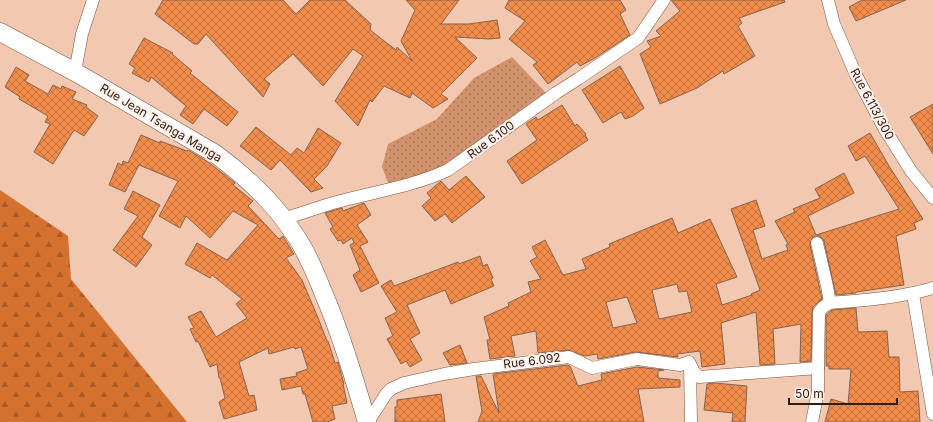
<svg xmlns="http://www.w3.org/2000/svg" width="933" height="422" font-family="Inter,sans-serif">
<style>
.green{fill:url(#green-dots)}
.forest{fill:url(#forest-firs)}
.building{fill:url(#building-cross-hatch);stroke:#88634d;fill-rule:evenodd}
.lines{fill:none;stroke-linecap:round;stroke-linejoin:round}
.street-casing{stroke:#77533e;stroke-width:13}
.secondary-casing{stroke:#77533e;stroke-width:19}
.street{stroke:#fff;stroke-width:12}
.secondary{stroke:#fff;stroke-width:18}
.labels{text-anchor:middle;stroke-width:4;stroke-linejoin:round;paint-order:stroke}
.street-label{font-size:12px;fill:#2e1e15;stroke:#fdf0e9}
</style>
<defs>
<pattern id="green-dots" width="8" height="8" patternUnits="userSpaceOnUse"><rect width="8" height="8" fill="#d1926d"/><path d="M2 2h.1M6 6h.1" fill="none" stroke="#aa7758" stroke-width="1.8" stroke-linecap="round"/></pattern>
<pattern id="forest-firs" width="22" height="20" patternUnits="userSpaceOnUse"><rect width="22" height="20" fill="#d4712e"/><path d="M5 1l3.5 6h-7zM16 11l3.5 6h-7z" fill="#ac5c26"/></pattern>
<pattern id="building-cross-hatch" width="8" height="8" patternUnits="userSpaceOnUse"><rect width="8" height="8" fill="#f18c4b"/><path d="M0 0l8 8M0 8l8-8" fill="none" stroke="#c4723d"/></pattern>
</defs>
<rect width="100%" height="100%" fill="#f2c8b0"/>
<path class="green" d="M512,57L548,95L444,169L389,185L382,167L388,144L437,119L474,78Z"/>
<path class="forest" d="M0,190L68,236L71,279L187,422H0Z"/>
<g class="building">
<path d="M163,0H283L296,14L310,0H345L371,24L370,30L396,50L397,47L412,61L401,41L415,10L406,0H459L441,24H469L497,20L500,38L489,39L455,37L477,58L441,94L448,99L433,108L412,93L410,98L384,86L372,102L370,100L358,126L335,101L363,56L353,49L323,86L293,54L264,79L270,84L263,97L206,34L198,44H194L155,14Z"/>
<path d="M509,0H620L626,10L620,14L630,35L595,58L580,66L577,62L548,84L533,65L537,62L509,39L525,21L505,8Z"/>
<path d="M671,0H784L785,2L739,18L742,23L738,26L755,56L724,74L723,71L697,88L660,104L640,54L651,47L647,41L661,36L656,31L680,11Z"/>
<path d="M862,0H906L856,21L849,7Z"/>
<path d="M144,38L173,53L172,54L192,71L190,73L238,112L227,126L204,109L193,124L180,115L186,106L151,77L149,82L132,73L135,68L129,64Z"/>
<path d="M620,66L644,108L633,116L625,119L621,112L603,123L582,90Z"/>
<path d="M16,67L29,75L25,81L48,94L53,85L61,89L62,86L76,92L72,99L87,105L86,107L98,116L84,136L74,130L53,164L34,152L50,124L45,122L48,116L19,99L20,97L5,87Z"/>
<path d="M933,104V154L910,117Z"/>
<path d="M562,105L575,126L577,124L586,134L585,135L588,140L522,184L507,161L537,140L526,124L536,117L538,120Z"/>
<path d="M256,127L291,155L297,148L304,153L318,128L341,143L327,166L314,179L323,188L311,192L280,160L271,170L240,146Z"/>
<path d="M870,133L889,166L923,219L914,223L916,229L896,236L904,285L856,292V293L836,295L824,241L819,236H815L812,238L810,245L822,299L813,307L812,312L811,361L800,362L801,324L773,329L775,364L760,365L756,312L721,323L725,364L702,367L700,351L677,354L678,357L636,352L598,359L597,354L585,356L568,350L538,353L536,331L511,336L515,356L490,359L487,340H490L484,317L509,306L508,303L531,292L528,282L541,279L530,261L537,257L532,247L545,240L563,275L586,269L582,259L610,247L609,244L672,218L678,233L710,219L737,277L716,284L722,305L752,295L751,294L760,290L731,209L756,200L765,226L753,230L762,259L788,250L786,245L788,244L775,221L795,212L793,209L820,198L815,189L844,173L854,193L808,216L816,235L899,209L865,156L856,161L848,146ZM677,284L679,292L687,291L692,312L659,319L652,290ZM627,297L637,323L613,328L606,302Z"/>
<path d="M141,135L160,143V141L187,151L188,150L208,162L235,183L233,185L253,201L248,206L279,239L283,236L284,238L294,254L286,258L302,280L318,318L327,341H328L335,363L338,362L344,384H343L347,403L332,406L335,419L327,422H313L305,394H303L301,386L282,390L280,379L297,376L296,373L308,369L301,347L295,349L294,347L269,354L268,348L239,362L249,396L254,395L257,410L224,419L219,402L225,398L220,378H219L217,364L210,367L198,341L196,342L190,329L194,328L188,317L201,311L216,337L247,318L236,304L242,299L212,275L210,278L185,264L197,243L227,260L258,225L233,211L210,238L186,216L180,228L159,216L178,181L139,165L125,192L109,185L118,163L122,165L123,161L128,163Z"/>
<path d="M466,176L485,197L452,223L445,214L435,221L422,206L431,198L427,193L441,181L449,190Z"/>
<path d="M133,191L160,205L142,237L152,245L136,267L113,250L138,216L124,209Z"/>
<path d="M364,203L371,215L357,225L368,242L360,246L379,283L361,292L353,275L360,270L350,245L354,243L352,238L343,244L341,240L338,241L330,229L333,227L325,213L342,208L343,211Z"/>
<path d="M480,256L483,266L487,264L493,278L491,279L494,286L451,304L445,290L407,305L420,333L410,339L422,360L410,367L406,361L401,364L387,339L393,336L385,318L397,312L381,286L391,280L394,286L458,262L459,264Z"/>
<path d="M856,308L858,332L887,331L889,357H899L900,392L918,391L920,422H825L831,399L848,404L851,369H829V366H826V315L832,310Z"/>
<path d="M460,345L467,363L450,365L443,353Z"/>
<path d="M568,365L570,366L578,386L602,380L601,374L637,367L664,370L658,371V378L680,380V387L638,389L644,422H478L482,411L476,376H481L499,413L493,374Z"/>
<path d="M715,383L747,386L745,422H732L733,413L704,410L707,384Z"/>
<path d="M441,394L445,422H395V407H397V400Z"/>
</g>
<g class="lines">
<g class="street-casing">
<g id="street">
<path d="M828,0L834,24L856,75L884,128L911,171L933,198"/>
<path d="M75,72L82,34L93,0"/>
<path d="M283,219C300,214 316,208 333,203C372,192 412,187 448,170L556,93L578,79L638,38L664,0"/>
<path d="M817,243L827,286L830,303"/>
<path d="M913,294L933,414"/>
<path d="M690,364L691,422"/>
<path d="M818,368L819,312L823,307L830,303C865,300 899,298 933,288"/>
<path d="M368,422L386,394L391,389L404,383L444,374L474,369L569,357L592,368L637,359L680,365L689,362L694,372L699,377L818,368V391L812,422"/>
</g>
</g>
<g class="secondary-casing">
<path id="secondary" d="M0,32L75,72L214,153C244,175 273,201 293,232C306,250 315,272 323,292C341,334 354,378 367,422"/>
</g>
<use href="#street" class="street"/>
<use href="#secondary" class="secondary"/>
</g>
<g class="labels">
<g class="street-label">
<text transform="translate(872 104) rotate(62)" y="4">Rue 6.113/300</text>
<text transform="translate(161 123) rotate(31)" y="4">Rue Jean Tsanga Manga</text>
<text transform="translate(491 140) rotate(-36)" y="4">Rue 6.100</text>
<text transform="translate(532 361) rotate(-7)" y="4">Rue 6.092</text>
</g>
</g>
<path d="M789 398v6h108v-6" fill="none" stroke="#2e1e15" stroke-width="2"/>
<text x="795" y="398" font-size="12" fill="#2e1e15" stroke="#fdf0e9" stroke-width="3" paint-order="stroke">50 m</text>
</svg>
